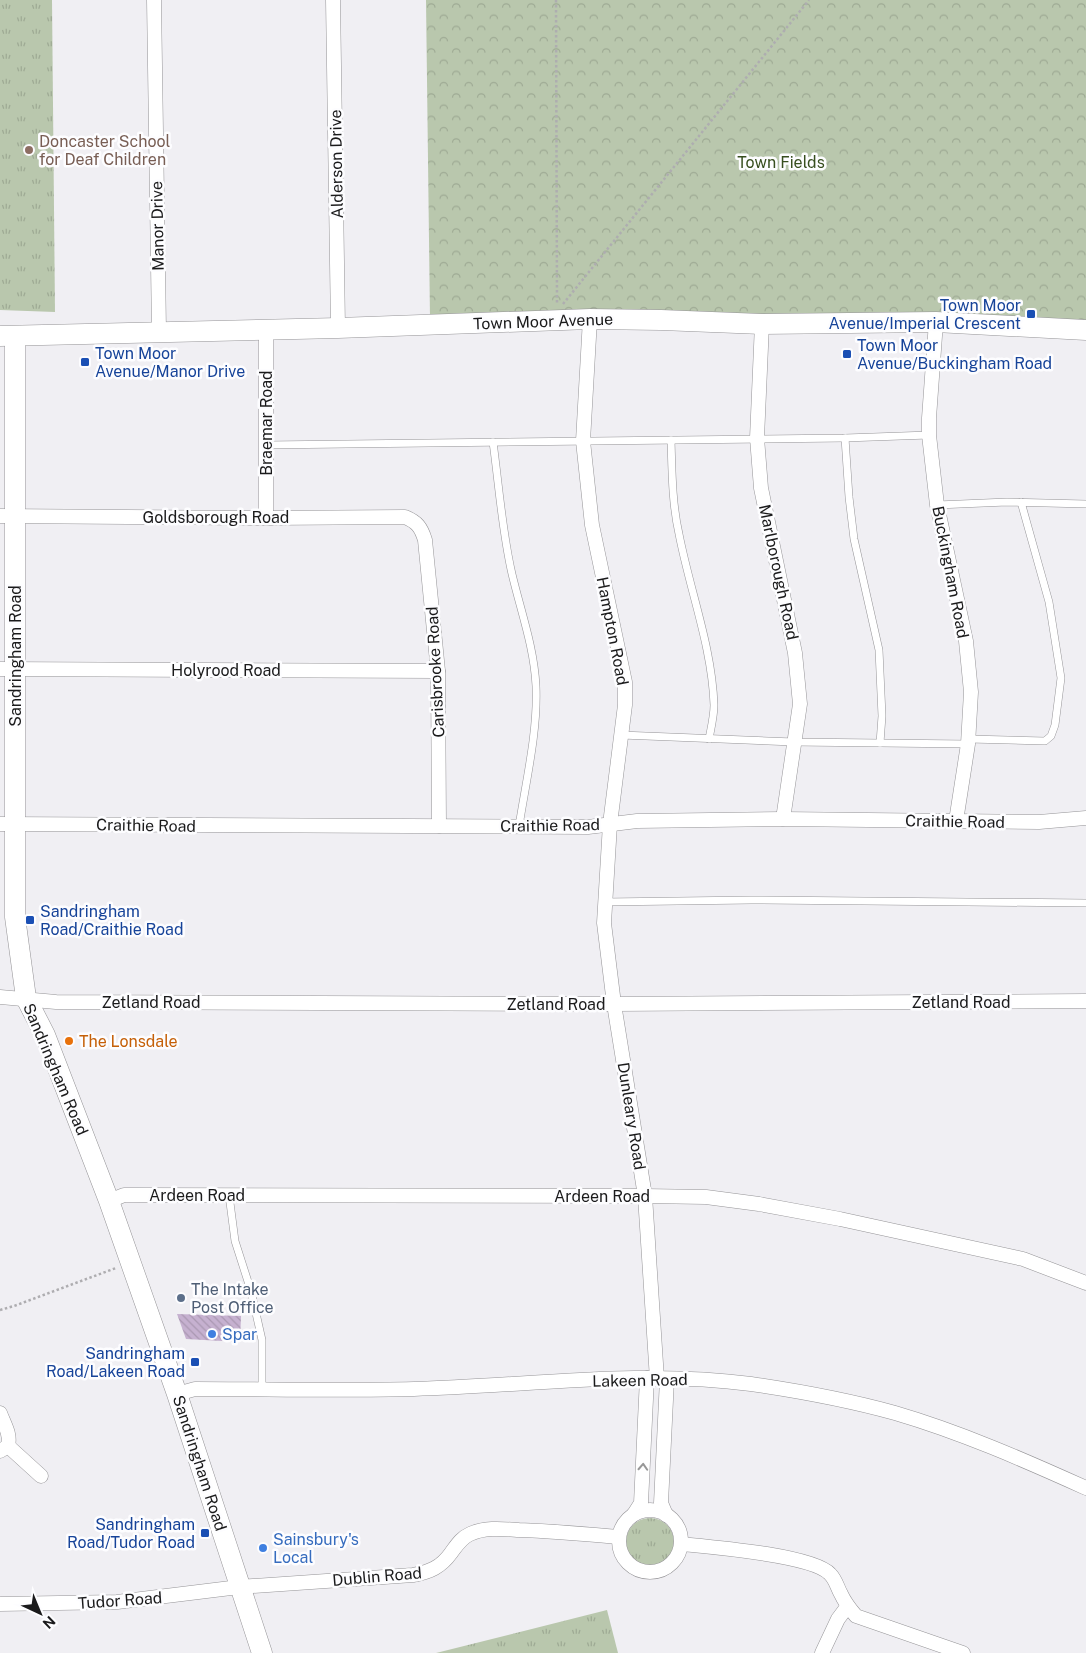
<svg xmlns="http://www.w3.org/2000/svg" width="1086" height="1653" font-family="'Public Sans',sans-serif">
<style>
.grass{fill:url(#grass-tufts)}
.park{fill:url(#park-crowns)}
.building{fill:url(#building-back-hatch)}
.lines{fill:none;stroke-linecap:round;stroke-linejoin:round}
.lane-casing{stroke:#959497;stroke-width:8}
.street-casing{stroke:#959497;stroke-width:15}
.secondary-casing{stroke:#959497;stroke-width:21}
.path{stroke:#aeadb0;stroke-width:2.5;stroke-dasharray:2.5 2.5;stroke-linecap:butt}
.lane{stroke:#fff;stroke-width:7}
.street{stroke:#fff;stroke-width:14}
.secondary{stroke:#fff;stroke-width:20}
.oneway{stroke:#989898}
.education-dot{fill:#8d6e63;stroke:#fdfdff;stroke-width:2}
.transit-dot{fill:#1a4fb4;stroke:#fdfdff;stroke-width:2}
.food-dot{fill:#e8710a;stroke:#fdfdff;stroke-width:2}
.service-dot{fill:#5c6f8a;stroke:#fdfdff;stroke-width:2}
.shop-dot{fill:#3f7fe0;stroke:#fdfdff;stroke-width:2}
.labels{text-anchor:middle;stroke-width:5;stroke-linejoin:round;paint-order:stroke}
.education-label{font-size:16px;fill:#785e54;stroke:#fdfdff;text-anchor:start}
.park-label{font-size:16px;fill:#374e1e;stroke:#fdfdff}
.street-label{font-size:16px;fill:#1a1a1b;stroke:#fdfdff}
.transit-label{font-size:16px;fill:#164399;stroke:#fdfdff;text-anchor:end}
.food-label{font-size:16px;fill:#c56008;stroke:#fdfdff;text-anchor:start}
.service-label{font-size:16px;fill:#4e5e75;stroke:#fdfdff;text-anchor:start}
.shop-label{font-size:16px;fill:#366cbe;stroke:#fdfdff;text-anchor:start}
</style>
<defs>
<pattern id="grass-tufts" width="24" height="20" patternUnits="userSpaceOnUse" patternTransform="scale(1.25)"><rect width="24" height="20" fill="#b9c7ad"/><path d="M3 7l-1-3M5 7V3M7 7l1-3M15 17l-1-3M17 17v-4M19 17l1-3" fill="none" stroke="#9eaa94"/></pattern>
<pattern id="park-crowns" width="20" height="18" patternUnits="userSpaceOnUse" patternTransform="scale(1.25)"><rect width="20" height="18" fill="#b9c7ad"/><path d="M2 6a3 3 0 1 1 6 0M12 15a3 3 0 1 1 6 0" fill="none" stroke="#9eaa94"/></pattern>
<pattern id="building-back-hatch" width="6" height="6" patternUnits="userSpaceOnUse" patternTransform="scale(1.25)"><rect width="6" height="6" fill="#c6b1d0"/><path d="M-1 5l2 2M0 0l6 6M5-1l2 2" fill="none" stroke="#aa98b2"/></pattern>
</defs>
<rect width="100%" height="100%" fill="#f0eff3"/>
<g class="grass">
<path d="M0,0H52L55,312L0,310Z"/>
<circle cx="650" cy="1542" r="24"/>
<path d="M607,1610L618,1653H436Z"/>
</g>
<path class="park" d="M426,0H1086V330L430,319Z"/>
<path class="building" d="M177,1314L241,1316L240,1342L186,1339Z"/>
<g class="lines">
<g class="lane-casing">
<g id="lane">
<path d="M845,438L849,497L854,539L879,650L882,716L880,743"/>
<path d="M671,440C672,471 672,503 679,534C690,591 712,647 714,705C714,716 711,728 709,739"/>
<path d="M493,442C499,486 502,531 512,574C521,612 534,647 536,686C538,731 526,781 519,826"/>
<path d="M266,445L845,438L929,435"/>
<path d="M937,505L1007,502L1086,504"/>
<path d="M621,735L794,742L968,744"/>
<path d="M969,739L1045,741L1051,736L1055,725L1061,678L1049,602L1021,502"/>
<path d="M605,902L751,900L1086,903"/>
<path d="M229,1195L235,1241L251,1291L262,1340V1389"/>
</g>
</g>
<g class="street-casing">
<g id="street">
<path d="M154,0L159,331"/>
<path d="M333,0L338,328"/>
<path d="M590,319L583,441L592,525L625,682V705L610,824L604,923L614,1004L645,1196L657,1379"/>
<path d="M936,322L929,418V435L937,505L966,641L971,692L968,744L956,821"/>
<path d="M762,324L757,438L761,488L795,653L800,704L783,819"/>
<path d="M266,329V518"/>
<path d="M0,516L266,518L405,517C417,522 421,527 425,540L438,671L439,826"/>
<path d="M0,669L438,671"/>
<path d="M0,824L588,827L637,821L783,819L1039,822L1086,818"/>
<path d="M0,997L56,1002L614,1004L1086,1001"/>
<path d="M109,1201L124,1195H133L645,1196L706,1197L759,1204L840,1219L1023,1259L1086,1283"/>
<path d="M177,1394L195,1389C268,1389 341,1391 414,1389C526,1386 640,1369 751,1384C799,1391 848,1400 895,1413C960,1432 1024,1460 1086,1488"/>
<path d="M0,1413C4,1424 11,1434 8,1446L0,1451"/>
<path d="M8,1446L41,1476"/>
<circle cx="650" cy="1541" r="31"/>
<path d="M634,1514L641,1503L647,1378"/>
<path d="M666,1515L661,1503L667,1379"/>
<path d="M681,1544C711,1547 812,1555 830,1574C836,1580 837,1587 841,1594C845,1603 850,1609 856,1616L963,1653"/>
<path d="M0,1604L117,1602L239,1587L413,1575C430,1572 441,1567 451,1553C457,1545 461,1538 470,1534C485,1527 503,1529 519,1530C552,1531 585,1534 618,1537"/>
<path d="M822,1653L838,1619L847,1607"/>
</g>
</g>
<g class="secondary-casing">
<g id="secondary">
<path d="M0,336L338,328L590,319L661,320L762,324L936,322L1086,330"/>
<path d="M15,337V917L26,998L45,1035L109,1201L177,1394L262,1653"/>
</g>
</g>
<g class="path">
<path d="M556,0L557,303"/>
<path d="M563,304L809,0"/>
<path d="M0,1310L14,1306L116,1268"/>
</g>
<use href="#lane" class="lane"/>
<use href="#street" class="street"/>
<use href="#secondary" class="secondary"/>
</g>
<defs><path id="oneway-chevron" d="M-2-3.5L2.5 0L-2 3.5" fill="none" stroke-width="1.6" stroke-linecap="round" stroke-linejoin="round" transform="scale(1.25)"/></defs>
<use class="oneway" href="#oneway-chevron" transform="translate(643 1467) rotate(-87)"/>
<circle class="education-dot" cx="29" cy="150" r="5"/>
<g class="transit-dot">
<rect x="1026" y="309" width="10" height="10" rx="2.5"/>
<rect x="842" y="349" width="10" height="10" rx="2.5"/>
<rect x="80" y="357" width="10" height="10" rx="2.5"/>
<rect x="25" y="915" width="10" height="10" rx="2.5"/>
<rect x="190" y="1357" width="10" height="10" rx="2.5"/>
<rect x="200" y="1528" width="10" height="10" rx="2.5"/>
</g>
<circle class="food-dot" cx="69" cy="1041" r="5"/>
<circle class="service-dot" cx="181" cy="1298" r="5"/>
<g class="shop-dot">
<circle cx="212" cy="1334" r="5"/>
<circle cx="263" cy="1548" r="5"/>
</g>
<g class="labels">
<g class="education-label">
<text x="39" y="147">Doncaster School<tspan x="39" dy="18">for Deaf Children</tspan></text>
</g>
<g class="park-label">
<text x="781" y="168">Town Fields</text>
</g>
<g class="street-label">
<text transform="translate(336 164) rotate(-91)" y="6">Alderson Drive</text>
<text transform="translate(157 226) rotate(-91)" y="6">Manor Drive</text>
<text transform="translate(543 321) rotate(-2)" y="6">Town Moor Avenue</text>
<text transform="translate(266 423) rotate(-90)" y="6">Braemar Road</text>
<text x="216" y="523">Goldsborough Road</text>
<text transform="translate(779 572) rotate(78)" y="6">Marlborough Road</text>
<text transform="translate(951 572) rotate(79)" y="6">Buckingham Road</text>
<text transform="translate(613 631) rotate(79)" y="6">Hampton Road</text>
<text transform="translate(15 656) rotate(-90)" y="6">Sandringham Road</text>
<text x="226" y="676">Holyrood Road</text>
<text transform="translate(435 672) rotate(-93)" y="6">Carisbrooke Road</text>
<text transform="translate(955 821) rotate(1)" y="6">Craithie Road</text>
<text transform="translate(146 825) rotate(1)" y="6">Craithie Road</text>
<text transform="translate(550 825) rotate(-1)" y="6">Craithie Road</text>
<text x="151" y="1008">Zetland Road</text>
<text x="961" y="1008">Zetland Road</text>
<text x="556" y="1010">Zetland Road</text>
<text transform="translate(56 1069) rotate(67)" y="6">Sandringham Road</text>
<text transform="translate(632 1116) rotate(81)" y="6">Dunleary Road</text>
<text x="197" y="1201">Ardeen Road</text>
<text x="602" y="1202">Ardeen Road</text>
<text transform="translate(640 1380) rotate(-1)" y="6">Lakeen Road</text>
<text transform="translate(200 1463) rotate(72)" y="6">Sandringham Road</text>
<text transform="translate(377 1576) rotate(-5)" y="6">Dublin Road</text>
<text transform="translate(120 1600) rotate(-4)" y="6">Tudor Road</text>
</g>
<g class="transit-label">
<text x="1021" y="311">Town Moor<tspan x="1021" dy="18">Avenue/Imperial Crescent</tspan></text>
<text x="857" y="351" text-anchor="start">Town Moor<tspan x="857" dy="18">Avenue/Buckingham Road</tspan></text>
<text x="95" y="359" text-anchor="start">Town Moor<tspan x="95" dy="18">Avenue/Manor Drive</tspan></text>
<text x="40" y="917" text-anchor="start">Sandringham<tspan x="40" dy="18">Road/Craithie Road</tspan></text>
<text x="185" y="1359">Sandringham<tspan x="185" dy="18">Road/Lakeen Road</tspan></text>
<text x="195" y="1530">Sandringham<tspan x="195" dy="18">Road/Tudor Road</tspan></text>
</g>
<g class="food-label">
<text x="79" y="1047">The Lonsdale</text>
</g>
<g class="service-label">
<text x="191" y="1295">The Intake<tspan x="191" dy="18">Post Office</tspan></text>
</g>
<g class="shop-label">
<text x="222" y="1340">Spar</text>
<text x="273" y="1545">Sainsbury's<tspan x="273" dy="18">Local</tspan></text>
</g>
</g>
<g transform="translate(40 1613) rotate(136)" stroke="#fdfdff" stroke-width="4" paint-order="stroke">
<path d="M0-4L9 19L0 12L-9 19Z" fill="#1a1a1b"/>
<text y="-8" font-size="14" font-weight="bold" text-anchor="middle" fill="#1a1a1b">N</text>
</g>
</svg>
